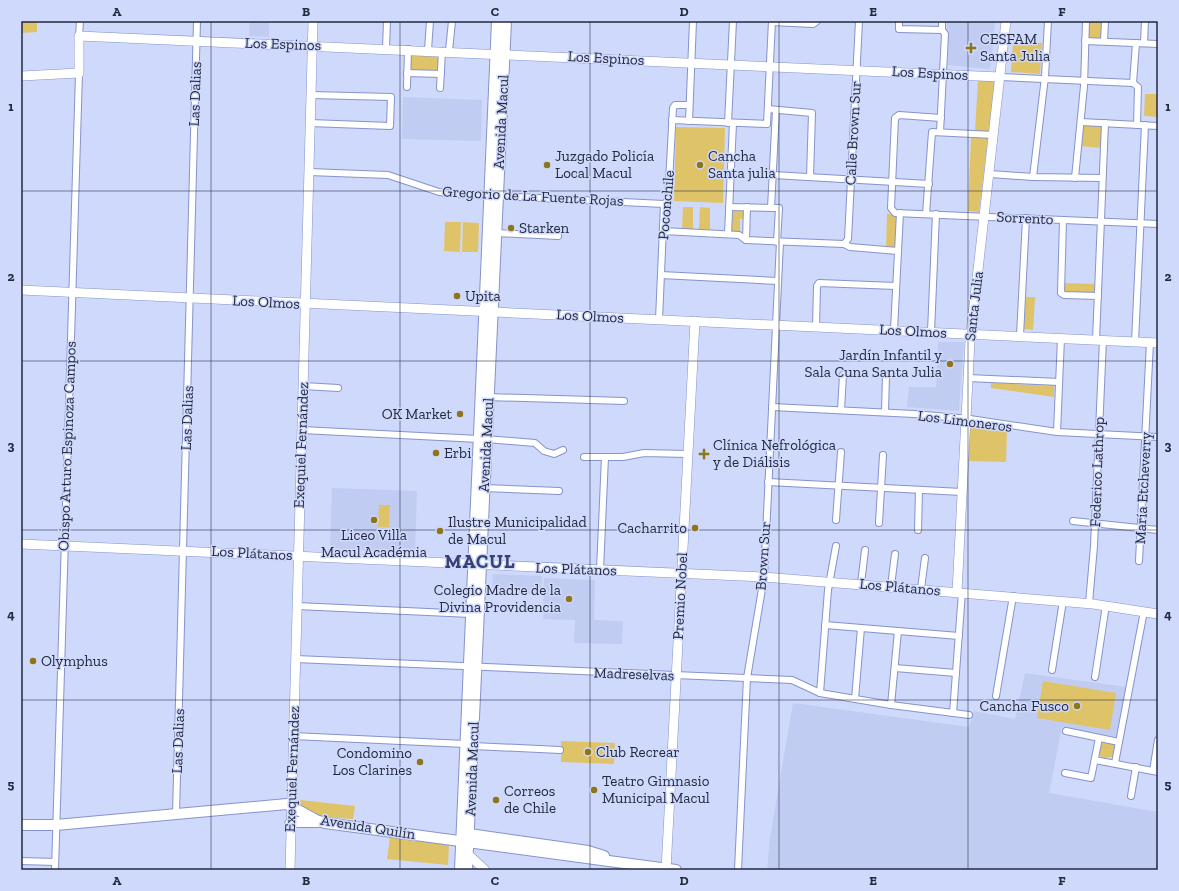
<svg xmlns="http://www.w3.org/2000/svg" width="1179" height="891" font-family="'Zilla Slab',serif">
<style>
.built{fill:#c1ccf3}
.green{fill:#dfc369}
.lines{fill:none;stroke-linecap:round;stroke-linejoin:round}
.street-casing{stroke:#8594ca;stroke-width:8}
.secondary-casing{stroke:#8594ca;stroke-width:10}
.primary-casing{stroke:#8594ca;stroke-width:12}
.street{stroke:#fff;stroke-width:6}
.secondary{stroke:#fff;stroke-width:9}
.primary{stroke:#fff;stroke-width:10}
.grid{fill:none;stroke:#23293f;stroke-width:1;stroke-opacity:0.55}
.poi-dot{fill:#8e7519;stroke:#cfd9fc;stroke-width:1.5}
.labels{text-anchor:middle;stroke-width:3;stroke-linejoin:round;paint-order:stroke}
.poi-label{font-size:15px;fill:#23293f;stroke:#cfd9fc;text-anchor:start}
.street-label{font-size:15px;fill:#23293f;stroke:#cfd9fc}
.district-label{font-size:19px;font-weight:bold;letter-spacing:1px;fill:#374272;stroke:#cfd9fc}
.neatline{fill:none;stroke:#23293f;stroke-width:1.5}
.grid-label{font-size:13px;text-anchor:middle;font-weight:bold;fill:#23293f}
</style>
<rect width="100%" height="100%" fill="#cfd9fc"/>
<g class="built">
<path d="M250,21H269V37L249,36Z"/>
<path d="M947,21H995L991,66L988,69L948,65L949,31L947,29Z"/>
<path d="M403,97L482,100L481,141L402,139Z"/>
<path d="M938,342H964L959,411L907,407L909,387H936Z"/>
<path d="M332,488L417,491L415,552L330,549Z"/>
<path d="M493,574L542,576L541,594L492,593Z"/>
<path d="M544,578L595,580L594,620L623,621L622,644L574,643L575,620L543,619Z"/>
<path d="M1025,673L1127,687L1116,737L1062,727L1049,793L1158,812V870H767L770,838L793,703L969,727L974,711L1015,719Z"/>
</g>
<g class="green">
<path d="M21,21H37V32L21,33Z"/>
<path d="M1088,21H1103L1102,39L1088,38Z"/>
<path d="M1013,41L1042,43L1040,74L1011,72Z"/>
<path d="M408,49L442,51L441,74L407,73Z"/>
<path d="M978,80L995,81L990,132L975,131Z"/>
<path d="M1145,94H1158V117L1144,116Z"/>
<path d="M1082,125L1103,127L1102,148L1080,146Z"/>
<path d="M676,127L725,128L723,203L674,201Z"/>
<path d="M971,137L988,138L979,212L968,211Z"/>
<path d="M683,207H693V229H682Z"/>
<path d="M700,207L710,208V229H699Z"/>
<path d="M730,209H745V219H740V232H730Z"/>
<path d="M887,213L897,217L896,249L886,248Z"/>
<path d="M445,222H461L460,252L444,251Z"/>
<path d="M463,222L479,223L478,252H462Z"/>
<path d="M1063,283L1096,284V294L1063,293Z"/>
<path d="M1026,297H1035L1033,330L1024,329Z"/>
<path d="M991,383L1054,386V397L991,388Z"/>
<path d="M969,426L1007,432L1006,462L968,461Z"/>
<path d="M379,505H390L389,527H378Z"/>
<path d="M1043,681L1116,693L1110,730L1037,718Z"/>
<path d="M561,741L615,743L614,764L561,762Z"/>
<path d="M1104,741L1115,743L1114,755L1111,757L1104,758L1099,755L1101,744Z"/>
<path d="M300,800L355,806L353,819L321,817L301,807Z"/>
<path d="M390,837L449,844L448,865L387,859Z"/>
</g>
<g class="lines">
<g class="street-casing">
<g id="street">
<path d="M899,21V29L942,30"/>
<path d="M772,22L813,24L817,21"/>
<path d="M79,36L80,21"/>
<path d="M1085,41L1158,44"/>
<path d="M1104,41L1105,21"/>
<path d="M1144,43L1145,21"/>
<path d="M386,48L387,21"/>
<path d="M428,50L430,21"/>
<path d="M449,51L452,21"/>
<path d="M407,73L441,74"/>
<path d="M1000,77L1133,83"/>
<path d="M1133,83L1138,87L1137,125"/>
<path d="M1133,83L1136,43"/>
<path d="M407,87L408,49"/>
<path d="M440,88L442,51"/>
<path d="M768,109L812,113L810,177"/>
<path d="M941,118L899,115L895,118L891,208L895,213L1158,224"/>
<path d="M672,120L767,124L772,21"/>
<path d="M689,121L693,21"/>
<path d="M1081,122L1158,126"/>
<path d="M310,123L390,126L391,97L311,95"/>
<path d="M728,123L733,21"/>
<path d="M940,132L945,34L942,30V21"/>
<path d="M309,172L388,175L439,192L456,194L664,204"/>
<path d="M990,174L1033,177L1102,178"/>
<path d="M773,175L929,184"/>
<path d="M1033,177L1045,77L1048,21"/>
<path d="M1075,178L1084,86L1086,21"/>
<path d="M729,207L779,208L777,242"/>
<path d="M771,208L776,110"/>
<path d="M926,214L932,132L994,135"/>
<path d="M1063,220L1061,293L1064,295L1098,296"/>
<path d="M663,231L739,235L746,240L844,244L850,247L898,251"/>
<path d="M495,233L558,236"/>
<path d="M728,234L733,123"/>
<path d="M746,240L747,207"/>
<path d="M844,244L848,239L859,21"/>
<path d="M661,275L778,281"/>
<path d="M659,320L664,204L668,201L673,108L675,105H689"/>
<path d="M816,327L817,286L819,283L896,286"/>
<path d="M894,330L900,213"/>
<path d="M931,332L936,214"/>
<path d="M1020,336L1026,218"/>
<path d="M1096,340L1105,123"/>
<path d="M1135,342L1145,125"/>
<path d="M968,378L1059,382"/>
<path d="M303,386L338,388"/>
<path d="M487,397L624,401"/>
<path d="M772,407L914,414L970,419L1057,432L1158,437"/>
<path d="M841,410L843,375"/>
<path d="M885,412L886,376"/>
<path d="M302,430L479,439"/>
<path d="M1057,432L1061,338"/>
<path d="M486,439L535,443L544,451L554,454L563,450"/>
<path d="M584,457H623L644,453L688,454"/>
<path d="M768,482L962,492"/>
<path d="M484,488L559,491"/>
<path d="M836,520L841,452"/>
<path d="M1073,521L1158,530"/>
<path d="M879,523L883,455"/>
<path d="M918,530L919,490"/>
<path d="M1139,561L1150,342"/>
<path d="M600,570L605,457"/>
<path d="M861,584L865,550"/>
<path d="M891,586L895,554"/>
<path d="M921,589L925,558"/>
<path d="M1089,603L1094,546L1103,340"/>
<path d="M297,606L471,614"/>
<path d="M825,625L959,636"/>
<path d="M295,659L792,680L820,693L891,705L969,715"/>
<path d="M895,668L956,673"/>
<path d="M1052,670L1063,601"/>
<path d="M1095,677L1106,605"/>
<path d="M820,693L828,590L836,546"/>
<path d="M996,696L1013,596"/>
<path d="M855,699L861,628"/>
<path d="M891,705L898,631"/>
<path d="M953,713L962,592"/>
<path d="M1066,731L1119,742"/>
<path d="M293,736L465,744"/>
<path d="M473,746L560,750"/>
<path d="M1095,760L1158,772"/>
<path d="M1115,763L1144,611"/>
<path d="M1153,771L1158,740"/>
<path d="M1065,773L1091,778L1099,738"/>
<path d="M1131,796L1136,767"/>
<path d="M176,814L197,21"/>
<path d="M21,861L55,862"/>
<path d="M55,870L79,73"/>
<path d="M738,870L747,678L764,577L780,242"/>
</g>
</g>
<g class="secondary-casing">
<g id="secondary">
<path d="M21,76L79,73V36L1000,77"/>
<path d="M21,290L1158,343"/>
<path d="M21,544L764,577L1093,604L1158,614"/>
<path d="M957,592L970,341L1006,21"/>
<path d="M463,852L471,857L485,870"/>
<path d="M290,870L313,21"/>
<path d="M666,870L695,321"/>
</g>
</g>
<g class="primary-casing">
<g id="primary">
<path d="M290,824L295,822H318"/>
<path d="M21,825H56L287,804L316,820L325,823L676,870"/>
<path d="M469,834L588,851L604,856"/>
<path d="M460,870L497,21"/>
<path d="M467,870L506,21"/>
</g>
</g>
<use href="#street" class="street"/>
<use href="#secondary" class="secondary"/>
<use href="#primary" class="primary"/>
</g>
<path class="grid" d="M211,21V870M400,21V870M590,21V870M779,21V870M968,21V870M21,191H1158M21,361H1158M21,530H1158M21,700H1158"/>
<g class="poi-dot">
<path d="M969 42h4v4h4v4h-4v4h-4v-4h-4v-4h4z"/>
<circle cx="547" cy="165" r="4"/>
<circle cx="700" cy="165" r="4"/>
<circle cx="511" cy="228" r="4"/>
<circle cx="457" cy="296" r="4"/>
<circle cx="950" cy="364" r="4"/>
<circle cx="460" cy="414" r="4"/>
<circle cx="436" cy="453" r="4"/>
<path d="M702 448h4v4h4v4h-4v4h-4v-4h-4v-4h4z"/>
<circle cx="374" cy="520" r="4"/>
<circle cx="695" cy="528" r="4"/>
<circle cx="440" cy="531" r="4"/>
<circle cx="569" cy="599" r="4"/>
<circle cx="33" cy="661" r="4"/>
<circle cx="1077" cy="706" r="4"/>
<circle cx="588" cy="752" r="4"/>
<circle cx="420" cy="762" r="4"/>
<circle cx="594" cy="790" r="4"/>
<circle cx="496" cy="800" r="4"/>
</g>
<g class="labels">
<g class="poi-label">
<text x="980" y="44">CESFAM<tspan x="980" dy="17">Santa Julia</tspan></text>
<text x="555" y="161">Juzgado Policía<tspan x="555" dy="17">Local Macul</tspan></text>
<text x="708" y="161">Cancha<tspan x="708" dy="17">Santa julia</tspan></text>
<text x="519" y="233">Starken</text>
<text x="465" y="301">Upita</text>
<text x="942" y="360" text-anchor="end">Jardín Infantil y<tspan x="942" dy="17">Sala Cuna Santa Julia</tspan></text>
<text x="452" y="419" text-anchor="end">OK Market</text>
<text x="713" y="450">Clínica Nefrológica<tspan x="713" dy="17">y de Diálisis</tspan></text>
<text x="444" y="458">Erbi</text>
<text x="448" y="527">Ilustre Municipalidad<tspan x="448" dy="17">de Macul</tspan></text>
<text x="687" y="533" text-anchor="end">Cacharrito</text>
<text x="374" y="540" text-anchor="middle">Liceo Villa<tspan x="374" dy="17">Macul Académia</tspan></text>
<text x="561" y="595" text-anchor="end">Colegio Madre de la<tspan x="561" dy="17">Divina Providencia</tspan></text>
<text x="41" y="666">Olymphus</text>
<text x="1069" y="711" text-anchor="end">Cancha Fusco</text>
<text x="596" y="757">Club Recrear</text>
<text x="412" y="758" text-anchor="end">Condomino<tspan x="412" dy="17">Los Clarines</tspan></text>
<text x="602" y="786">Teatro Gimnasio<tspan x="602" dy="17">Municipal Macul</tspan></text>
<text x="504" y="796">Correos<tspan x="504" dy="17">de Chile</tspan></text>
</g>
<g class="street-label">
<text transform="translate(283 44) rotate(2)" y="5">Los Espinos</text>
<text transform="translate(606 58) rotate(3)" y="5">Los Espinos</text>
<text transform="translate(930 73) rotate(3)" y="5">Los Espinos</text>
<text transform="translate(195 94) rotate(-88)" y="5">Las Dalias</text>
<text transform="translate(501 122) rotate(-87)" y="5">Avenida Macul</text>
<text transform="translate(853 133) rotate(-87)" y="5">Calle Brown Sur</text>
<text transform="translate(533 196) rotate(3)" y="5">Gregorio de La Fuente Rojas</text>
<text transform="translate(666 205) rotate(-85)" y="5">Poconchile</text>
<text transform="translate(1025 218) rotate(3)" y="5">Sorrento</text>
<text transform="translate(266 302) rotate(3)" y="5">Los Olmos</text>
<text transform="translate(974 306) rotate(-83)" y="5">Santa Julia</text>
<text transform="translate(590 316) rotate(3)" y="5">Los Olmos</text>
<text transform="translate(913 331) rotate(3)" y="5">Los Olmos</text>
<text transform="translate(187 418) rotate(-88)" y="5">Las Dalias</text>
<text transform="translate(965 421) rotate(7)" y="5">Los Limoneros</text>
<text transform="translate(301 445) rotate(-88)" y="5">Exequiel Fernández</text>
<text transform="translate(486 445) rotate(-87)" y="5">Avenida Macul</text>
<text transform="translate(67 446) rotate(-88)" y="5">Obispo Arturo Espinoza Campos</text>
<text transform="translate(1097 472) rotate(-88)" y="5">Federico Lathrop</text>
<text transform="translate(1143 488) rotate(-87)" y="5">María Etcheverry</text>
<text transform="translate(252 553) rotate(3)" y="5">Los Plátanos</text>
<text transform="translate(763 556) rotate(-86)" y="5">Brown Sur</text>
<text transform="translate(576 569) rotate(2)" y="5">Los Plátanos</text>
<text transform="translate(900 587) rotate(5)" y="5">Los Plátanos</text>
<text transform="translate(680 596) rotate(-87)" y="5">Premio Nobel</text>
<text transform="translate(634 674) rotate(2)" y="5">Madreselvas</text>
<text transform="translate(178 741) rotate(-88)" y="5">Las Dalias</text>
<text transform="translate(292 769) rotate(-88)" y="5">Exequiel Fernández</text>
<text transform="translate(472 769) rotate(-88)" y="5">Avenida Macul</text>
<text transform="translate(368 827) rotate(9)" y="5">Avenida Quilín</text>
</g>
<g class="district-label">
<text x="480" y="568">MACUL</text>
</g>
</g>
<rect width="1179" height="891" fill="none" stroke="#cfd9fc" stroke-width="44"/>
<rect x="22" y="22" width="1135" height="847" class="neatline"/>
<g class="grid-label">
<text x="117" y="16">A</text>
<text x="306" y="16">B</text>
<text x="495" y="16">C</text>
<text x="684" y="16">D</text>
<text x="873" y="16">E</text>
<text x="1062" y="16">F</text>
<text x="11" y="111">1</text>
<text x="1168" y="111">1</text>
<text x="11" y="281">2</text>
<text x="1168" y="281">2</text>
<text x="11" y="450">3</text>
<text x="1168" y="450">3</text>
<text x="11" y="619">4</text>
<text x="1168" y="619">4</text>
<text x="11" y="789">5</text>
<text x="1168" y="789">5</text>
<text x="117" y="885">A</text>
<text x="306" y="885">B</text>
<text x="495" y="885">C</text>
<text x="684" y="885">D</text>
<text x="873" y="885">E</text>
<text x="1062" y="885">F</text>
</g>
</svg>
